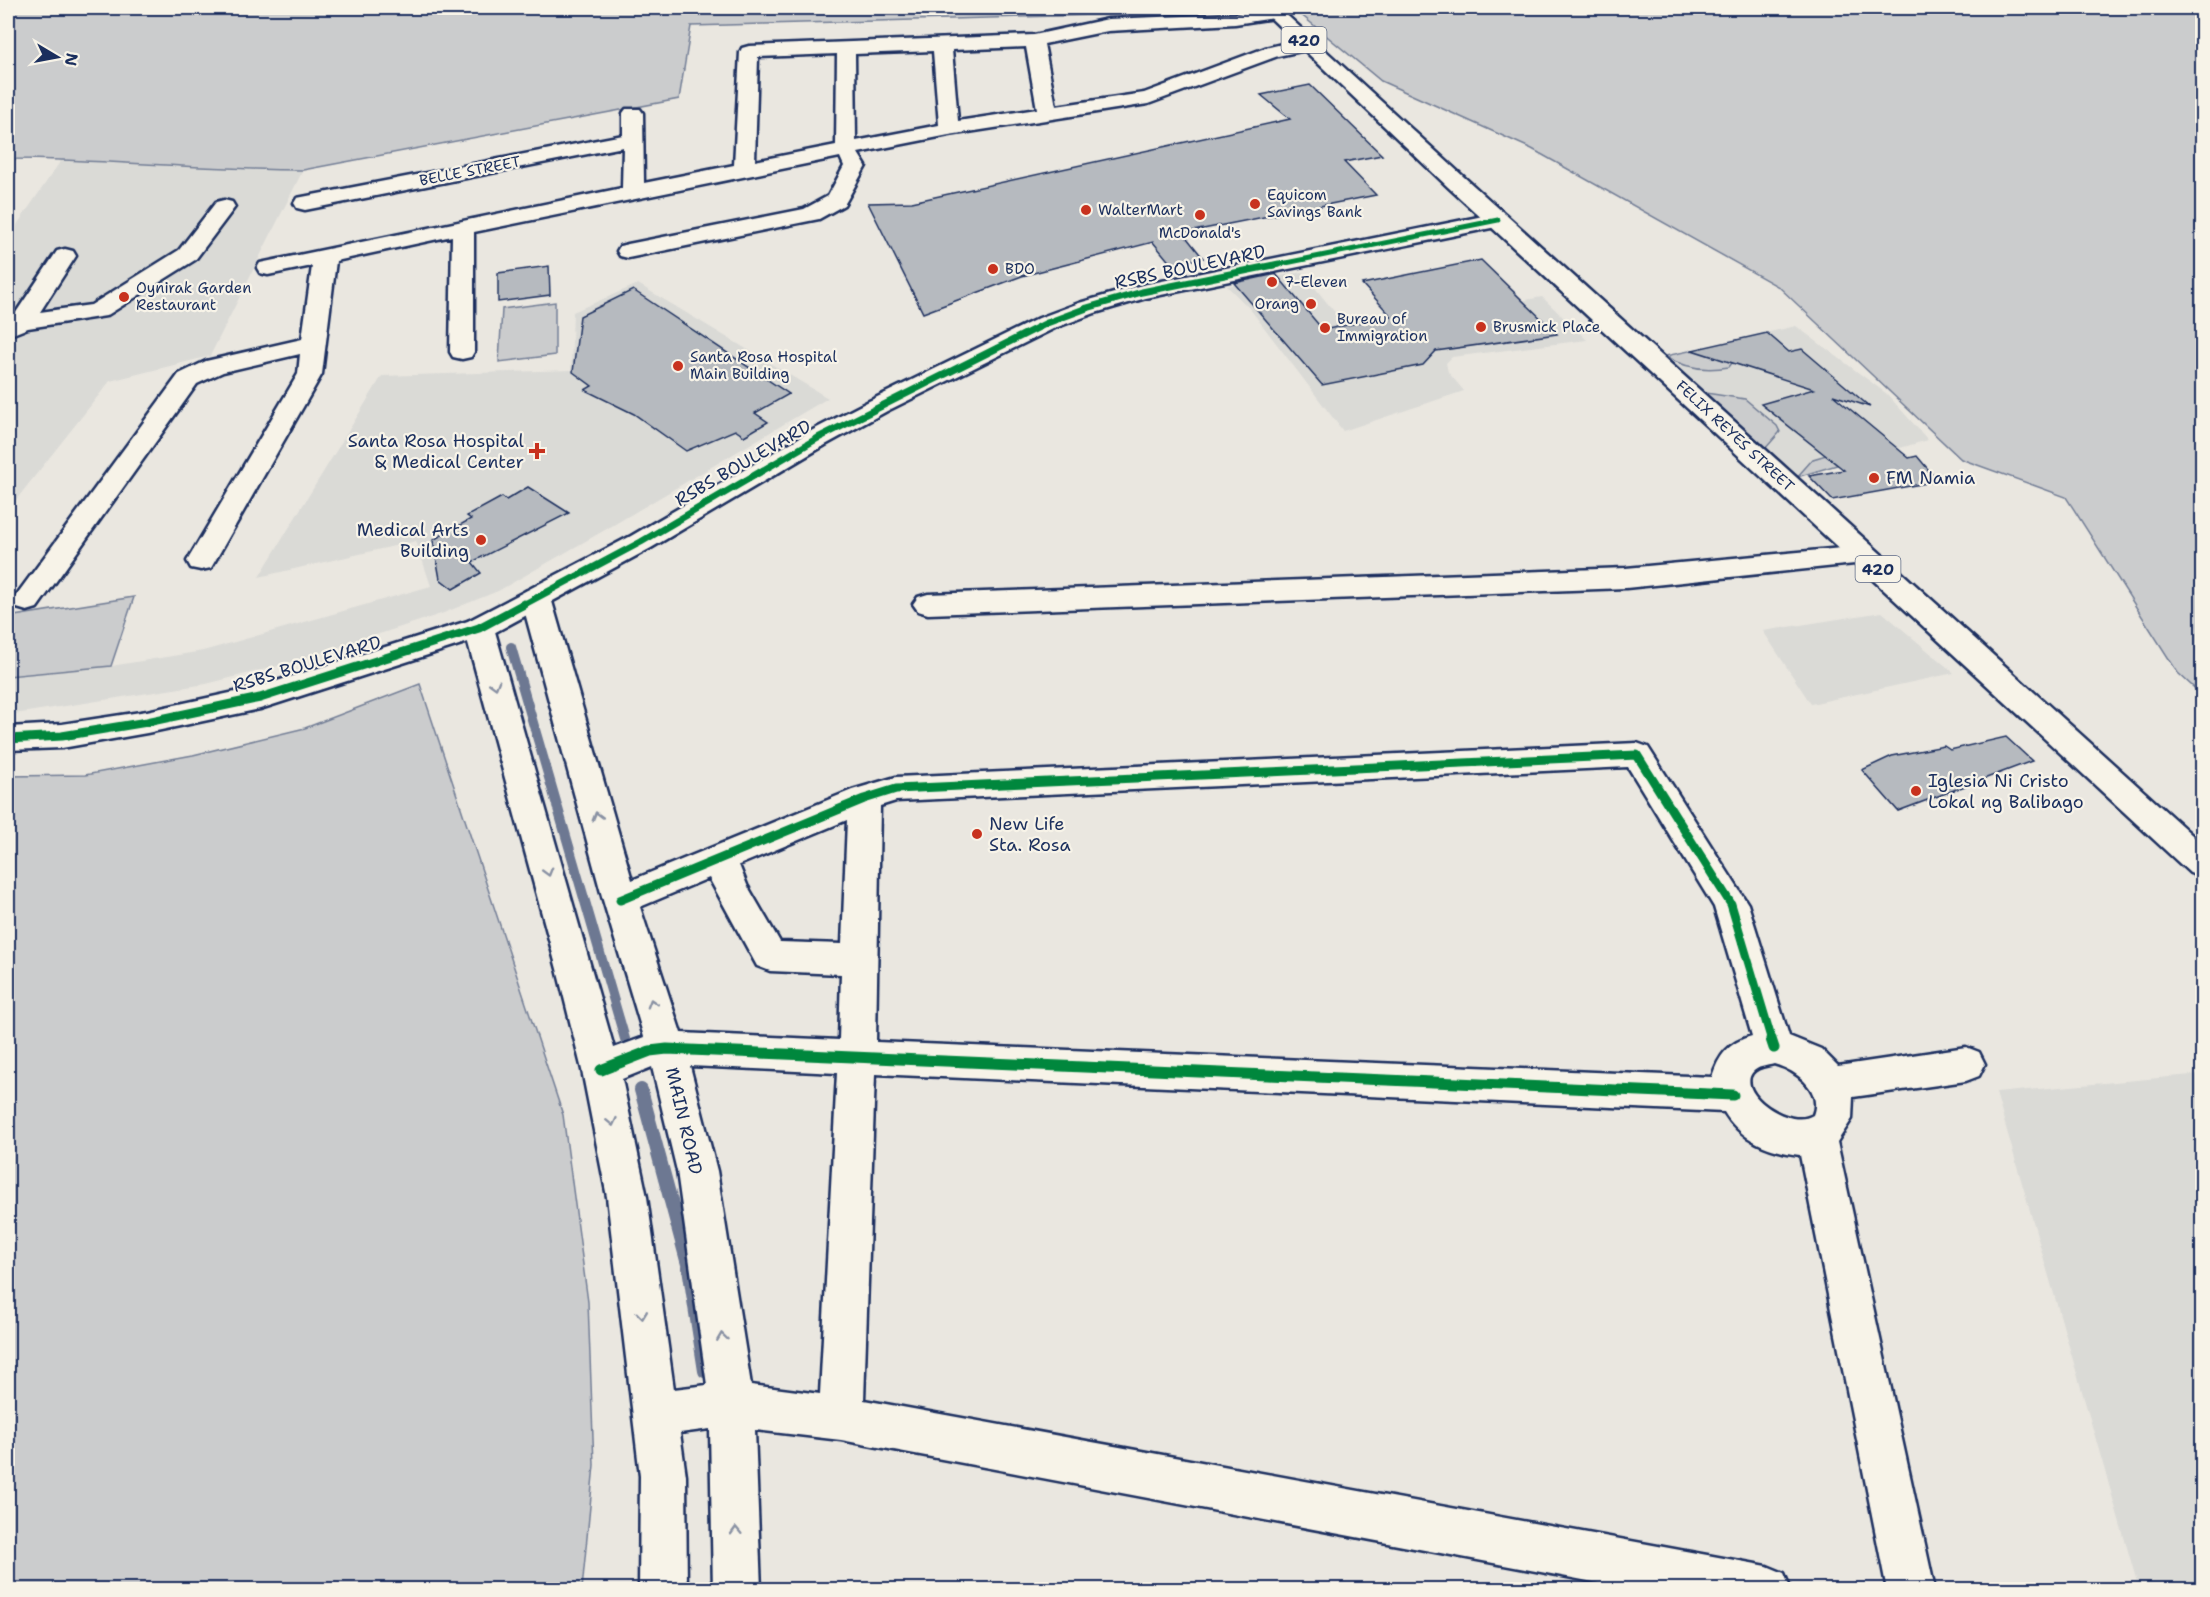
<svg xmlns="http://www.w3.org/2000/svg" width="2210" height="1597" font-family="'Shantell Sans',sans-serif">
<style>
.built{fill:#dadad6}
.green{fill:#cbcccd;stroke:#737e96;stroke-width:1.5}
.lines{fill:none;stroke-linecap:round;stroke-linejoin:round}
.stream-far1{stroke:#6d7892;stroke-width:10}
.stream{stroke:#6d7892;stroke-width:14}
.building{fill:#b6babf;stroke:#1b2f5e;stroke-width:1.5}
.minor-casing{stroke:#1b2f5e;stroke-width:5}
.tertiary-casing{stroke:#1b2f5e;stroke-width:5}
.primary-casing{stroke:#1b2f5e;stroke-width:5}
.minor{fill:#f7f3e8;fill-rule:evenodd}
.tertiary{fill:#f7f3e8;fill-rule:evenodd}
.primary{fill:#f7f3e8;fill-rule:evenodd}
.cycleway-far3-casing{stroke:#f7f3e8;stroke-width:8}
.cycleway-far2-casing{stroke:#f7f3e8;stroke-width:10}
.cycleway-far1-casing{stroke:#f7f3e8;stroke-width:13}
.cycleway-casing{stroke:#f7f3e8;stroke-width:15}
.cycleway-far3{stroke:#00873e;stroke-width:5}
.cycleway-far2{stroke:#00873e;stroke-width:7}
.cycleway-far1{stroke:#00873e;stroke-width:9}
.cycleway{stroke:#00873e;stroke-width:11}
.oneway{stroke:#8991a3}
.poi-dot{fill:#c8321e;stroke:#f7f3e8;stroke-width:2}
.labels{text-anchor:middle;stroke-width:4.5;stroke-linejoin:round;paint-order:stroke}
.far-street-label{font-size:15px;fill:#1b2f5e;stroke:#f7f3e8}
.far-poi-label{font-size:15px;fill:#1b2f5e;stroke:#f7f3e8;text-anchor:start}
.shield{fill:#f7f3e8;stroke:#5d6a87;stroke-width:1.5}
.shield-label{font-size:16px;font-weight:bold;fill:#1b2f5e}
.street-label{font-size:18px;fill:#1b2f5e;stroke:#f7f3e8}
.poi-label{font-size:18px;fill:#1b2f5e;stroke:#f7f3e8;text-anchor:start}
</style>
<rect width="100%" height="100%" fill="#eae7e0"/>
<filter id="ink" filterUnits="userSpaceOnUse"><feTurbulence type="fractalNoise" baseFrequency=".0167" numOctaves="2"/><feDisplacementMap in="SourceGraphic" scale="12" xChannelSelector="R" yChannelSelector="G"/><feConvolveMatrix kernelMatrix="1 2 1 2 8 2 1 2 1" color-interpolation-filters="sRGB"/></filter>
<g filter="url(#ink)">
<g class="built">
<path d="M62,159L251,170H303L210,356L110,381L8,510V238Z"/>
<path d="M1302,272L1351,332L1542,297L1587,340L1452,357L1446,363L1448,372L1464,391L1343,431L1250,309L1227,286Z"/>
<path d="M638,284L828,398L605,530L498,591L441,614L286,664L206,684L8,715V676L111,666L203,651L431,586L416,541L259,577L382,376L571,370L573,312Z"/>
<path d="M1796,326L1887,394L1928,440L1792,479L1662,357Z"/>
<path d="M1882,612L1954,673L1811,704L1763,631Z"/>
<path d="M2202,1074V1589H2139L1996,1093Z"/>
</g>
<g class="green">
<path d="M8,8H1131L1132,14L691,26L679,99L303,170C204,170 106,159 8,159Z"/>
<path d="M1293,8H2202V695L2178,673L2066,497L1961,459L1779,287L1532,149L1381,81Z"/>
<path d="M555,302V355L499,362L502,309Z"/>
<path d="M1713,346L1732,363L1729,367C1707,371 1684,368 1665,356Z"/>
<path d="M1706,393L1745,399L1777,426L1780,432L1764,450L1703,395Z"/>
<path d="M1826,455L1837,465L1797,477L1813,459Z"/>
<path d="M134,597L111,666L8,676V617Z"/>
<path d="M420,684L563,1115L588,1302L594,1465L582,1589H8V776L85,775L193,755L305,728Z"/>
</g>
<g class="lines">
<path class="stream-far1" d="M511,647L625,1039"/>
<path class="stream" d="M641,1090L689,1268L705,1371"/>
</g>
<g class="building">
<path d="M1310,85L1382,155L1344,162L1376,195L1183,233L1203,258L1171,264L1153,242L1022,276L923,313L868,203L912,202L1290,119L1261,95Z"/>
<path d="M1481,260L1557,334L1436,351L1423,365L1322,385L1234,283L1276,274L1323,330L1391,316L1362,284Z"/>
<path d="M549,266L550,295L498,302V273Z"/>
<path d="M633,290L789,394L755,413L768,422L744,436L735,430L686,451L634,414L585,390L592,386L573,372L580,316Z"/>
<path d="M1767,333L1789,352L1802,349L1870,407L1833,395L1909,458L1917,456L1938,481L1832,500L1809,476L1844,470L1761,404L1814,389L1692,350Z"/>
<path d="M528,487L569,513L472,562L481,573L453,589L440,579L433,540L471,519L467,516L502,497L506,500Z"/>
<path d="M2006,737L2032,761L1898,811L1862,770L1892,756L1944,746L1950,750Z"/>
</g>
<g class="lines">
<g class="minor-casing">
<g id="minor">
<path d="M1275,8L1281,9L1284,13L1281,17L1235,24L1108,31L1044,44L1056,106L1144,93L1265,48L1308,38L1315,40L1317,44L1315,48L1278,56L1148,104L949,135L858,153L866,166L847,200L844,205L819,219L628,258L620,256L617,251L620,246L628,244L804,209L828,196L844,166L840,157L474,232V352L471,357L462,359L453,357L450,352L452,236L336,261L322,374L211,568L201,570L191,568L187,561L298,374L300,354L223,372L197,384L37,608L27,611L17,608L12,601L179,374L206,361L302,339L312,266L268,275L260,273L257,268L260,263L622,188L623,147L305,210L297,208L294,203L297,198L623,135V113L626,109H640L643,113L644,183L734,165L740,52L742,48L749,46L1034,35L1108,19L1235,14ZM1026,47L1037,109L958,121L952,50ZM933,51L939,125L856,141L855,54ZM837,54L836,145L755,161L758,57Z"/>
<path d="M224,200L232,202L235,207L195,260L106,316L28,328L8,336V320L13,317L57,251L65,249L73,251L76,256L40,312L91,305L179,250L216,202Z"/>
<path d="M1864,546L1874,548L1878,555L1874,562L1626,588L928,614L918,611L913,604L918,597L928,594L1626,568Z"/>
<path d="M536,588L546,591L551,598L632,880L852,790L896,777L1637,743L1648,747L1748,904L1789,1036L1821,1049L1838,1066L1966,1047L1979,1052L1985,1064L1979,1076L1966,1081L1853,1097L1852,1119L1837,1142L1935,1590H1887L1800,1155C1768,1151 1741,1140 1724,1112L875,1074L864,1400L1767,1566L1784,1573L1791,1590H1636L841,1440L755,1430L761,1590H713L710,1429L680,1433L686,1476L687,1590H639L640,1476L607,1197L582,1070L557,969L464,628L468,621L479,618L490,621L494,628L614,1048L644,1037L603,900L521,598L526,591ZM1628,767L1714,907L1752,1036C1728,1043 1719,1055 1712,1077L876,1042L880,806L896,801ZM847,820L842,944L780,942L747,885L739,865ZM709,878L757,966L770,971L841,974L839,1040L681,1033L640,907ZM1774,1064C1796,1070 1823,1090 1813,1115C1789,1130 1737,1093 1752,1073C1757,1066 1767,1066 1774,1064ZM690,1066L837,1073L820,1394L751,1385L717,1171ZM652,1067L677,1171L707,1385L674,1389L647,1197L622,1079Z"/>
</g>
</g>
<g class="tertiary-casing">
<path id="tertiary" d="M1498,213L1506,215L1509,220L1506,225L1146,298L1095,313L1055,328L887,411L827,444L651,548L490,635L260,709L147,733L62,748L8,750V727L62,724L147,711L258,687L468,621L631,536L809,432L869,401L1039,318L1079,303L1142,285Z"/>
</g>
<g class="primary-casing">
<path id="primary" d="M1260,8H1279L1464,177L2202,844V877L2190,873L1448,187Z"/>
</g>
<use href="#minor" class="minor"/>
<use href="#tertiary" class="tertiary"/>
<use href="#primary" class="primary"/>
<g class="cycleway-far3-casing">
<path id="cycleway-far3" d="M1271,266L1498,220"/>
</g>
<g class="cycleway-far2-casing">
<path id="cycleway-far2" d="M521,606L641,542L818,438L1047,323L1087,308L1142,292L1279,264"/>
</g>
<g class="cycleway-far1-casing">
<g id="cycleway-far1">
<path d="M8,739L62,736L147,722L260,698L479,628L524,604"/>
<path d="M620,900L864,799L896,789L1637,755L1731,904L1772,1041"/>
</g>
</g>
<g class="cycleway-casing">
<g id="cycleway">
<path d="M1771,1039L1774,1048"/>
<path d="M601,1070L650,1051L667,1049L1733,1095"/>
</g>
</g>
<use href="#cycleway-far3" class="cycleway-far3"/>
<use href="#cycleway-far2" class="cycleway-far2"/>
<use href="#cycleway-far1" class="cycleway-far1"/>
<use href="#cycleway" class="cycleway"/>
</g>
<defs><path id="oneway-chevron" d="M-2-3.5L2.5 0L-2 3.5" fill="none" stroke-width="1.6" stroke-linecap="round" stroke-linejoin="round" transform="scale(1.5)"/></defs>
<g class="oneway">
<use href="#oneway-chevron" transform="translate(495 685) rotate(74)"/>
<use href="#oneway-chevron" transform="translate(597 816) rotate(-106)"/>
<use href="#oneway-chevron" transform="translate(548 872) rotate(74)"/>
<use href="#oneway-chevron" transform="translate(652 1003) rotate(-107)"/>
<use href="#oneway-chevron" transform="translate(612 1122) rotate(78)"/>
<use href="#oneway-chevron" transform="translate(642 1315) rotate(83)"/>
<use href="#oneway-chevron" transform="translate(722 1337) rotate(-98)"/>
<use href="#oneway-chevron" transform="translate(736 1531) rotate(-92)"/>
</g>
</g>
<g class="poi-dot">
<circle cx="1255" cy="204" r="6"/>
<circle cx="1086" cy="210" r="6"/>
<circle cx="1200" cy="215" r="6"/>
<circle cx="993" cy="269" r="6"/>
<circle cx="1272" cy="282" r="6"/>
<circle cx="124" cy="297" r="6"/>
<circle cx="1311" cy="304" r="6"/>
<circle cx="1481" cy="327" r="6"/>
<circle cx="1325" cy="328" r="6"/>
<circle cx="678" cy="366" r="6"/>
<path d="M534 442h6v6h6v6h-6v6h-6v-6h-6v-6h6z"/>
<circle cx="1874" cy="478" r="6"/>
<circle cx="481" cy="540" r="6"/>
<circle cx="1916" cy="791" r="6"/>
<circle cx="977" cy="834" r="6"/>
</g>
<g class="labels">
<g class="far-street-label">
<text transform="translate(470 171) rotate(-11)" y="5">BELLE STREET</text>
<text transform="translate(1735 436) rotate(43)" y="5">FELIX REYES STREET</text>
</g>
<g class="far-poi-label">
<text x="1267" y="200">Equicom<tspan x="1267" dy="17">Savings Bank</tspan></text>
<text x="1098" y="215">WalterMart</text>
<text x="1200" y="238" text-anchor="middle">McDonald's</text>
<text x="1005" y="274">BDO</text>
<text x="1284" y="287">7-Eleven</text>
<text x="136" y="293">Oynirak Garden<tspan x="136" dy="17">Restaurant</tspan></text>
<text x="1299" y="309" text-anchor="end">Orang</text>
<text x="1337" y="324">Bureau of<tspan x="1337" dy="17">Immigration</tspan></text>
<text x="1493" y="332">Brusmick Place</text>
<text x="690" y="362">Santa Rosa Hospital<tspan x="690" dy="17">Main Building</tspan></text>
</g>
<g class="shield">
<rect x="1281.5" y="27" width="45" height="26" rx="4.5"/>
<rect x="1855.5" y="556" width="45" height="26" rx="4.5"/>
</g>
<g class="shield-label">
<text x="1304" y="46">420</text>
<text x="1878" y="575">420</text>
</g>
<g class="street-label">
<text transform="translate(1190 267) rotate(-12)" y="6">RSBS BOULEVARD</text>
<text transform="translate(743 463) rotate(-30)" y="6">RSBS BOULEVARD</text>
<text transform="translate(307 664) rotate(-17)" y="6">RSBS BOULEVARD</text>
<text transform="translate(684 1121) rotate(77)" y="6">MAIN ROAD</text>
</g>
<g class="poi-label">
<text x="524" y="447" text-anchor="end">Santa Rosa Hospital<tspan x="524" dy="21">&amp; Medical Center</tspan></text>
<text x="1886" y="484">FM Namia</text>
<text x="469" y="536" text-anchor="end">Medical Arts<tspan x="469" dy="21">Building</tspan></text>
<text x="1928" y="787">Iglesia Ni Cristo<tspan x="1928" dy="21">Lokal ng Balibago</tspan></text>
<text x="989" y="830">New Life<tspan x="989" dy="21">Sta. Rosa</tspan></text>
</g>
</g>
<rect width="2210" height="1597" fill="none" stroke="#f7f3e8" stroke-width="30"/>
<rect x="15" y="15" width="2180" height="1567" fill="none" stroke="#1b2f5e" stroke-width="2" filter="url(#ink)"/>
<g transform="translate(57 57) rotate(100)" stroke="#f7f3e8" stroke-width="4.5" paint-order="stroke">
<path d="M0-4.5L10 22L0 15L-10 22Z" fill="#1b2f5e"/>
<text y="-9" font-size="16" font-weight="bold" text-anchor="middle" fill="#1b2f5e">N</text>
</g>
</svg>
